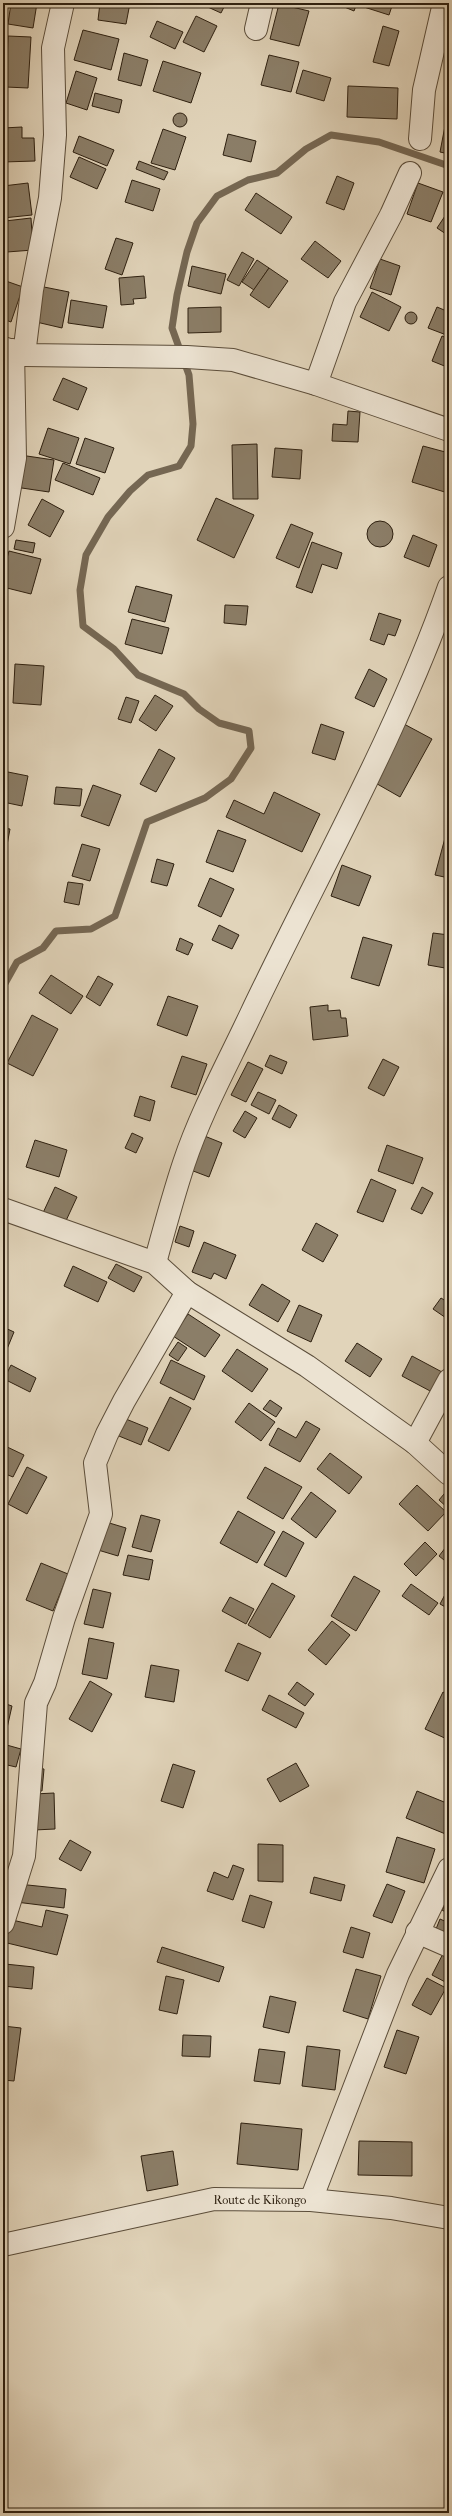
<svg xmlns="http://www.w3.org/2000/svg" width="452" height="2516" font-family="'IM FELL French Canon',serif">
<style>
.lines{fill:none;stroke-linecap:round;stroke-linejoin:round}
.stream{stroke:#756753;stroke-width:7}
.building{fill:#8b7e68;stroke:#2e2010}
.street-casing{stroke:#5b4d3a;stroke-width:24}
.street{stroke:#ece3d2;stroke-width:22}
.labels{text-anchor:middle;stroke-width:3;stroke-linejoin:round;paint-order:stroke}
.street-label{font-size:12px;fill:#2e2010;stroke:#ece3d2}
</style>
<rect width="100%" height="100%" fill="#e1d4ba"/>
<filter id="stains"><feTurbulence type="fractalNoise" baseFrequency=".005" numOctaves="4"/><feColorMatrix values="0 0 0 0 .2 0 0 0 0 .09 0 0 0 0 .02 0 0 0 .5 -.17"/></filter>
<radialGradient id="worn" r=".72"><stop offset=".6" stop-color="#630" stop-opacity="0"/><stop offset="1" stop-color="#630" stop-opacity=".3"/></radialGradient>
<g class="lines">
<path class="stream" d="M3,987L17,962L43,948L56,931L91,929L115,916L147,822L205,798L231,779L251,748L249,731L219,723L199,709L184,694L138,675L114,649L83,626L80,590L86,555L108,517L130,491L148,475L179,466L191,446L193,424L189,375L172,328L177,295L187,252L197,223L217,196L248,180L277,173L306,149L331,135L379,142L449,166"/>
</g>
<g class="building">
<path d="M11,3H37L33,28L8,24Z"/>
<path d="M100,3H130L126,24L98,20Z"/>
<path d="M199,3H226L221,13Z"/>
<path d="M335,3H357L354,11Z"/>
<path d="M365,3H393L389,15L364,7Z"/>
<path d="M279,4L309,11L299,46L270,39Z"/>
<path d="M196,16L217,26L204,52L183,42Z"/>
<path d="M157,21L183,32L175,49L150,37Z"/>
<path d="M383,26L399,31L389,66L373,62Z"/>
<path d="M83,30L119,39L111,70L74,60Z"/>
<path d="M8,36L31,37L28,88L6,87Z"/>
<path d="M124,53L148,60L141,86L118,80Z"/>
<path d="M269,55L299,62L291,92L261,85Z"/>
<path d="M163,61L201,73L191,103L153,91Z"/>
<path d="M303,70L331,78L324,101L296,93Z"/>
<path d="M76,71L97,78L87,110L66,103Z"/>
<path d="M348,86L398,88L397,119L347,117Z"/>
<path d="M95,93L122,100L119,113L92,106Z"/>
<path d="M449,99V121H445Z"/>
<circle cx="180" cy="120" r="7"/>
<path d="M445,126H449V154L440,152Z"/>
<path d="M22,127V138H34L35,161L3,162V128Z"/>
<path d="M163,129L186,137L175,170L151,163Z"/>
<path d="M228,134L256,141L251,162L223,155Z"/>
<path d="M79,136L114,150L107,166L73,152Z"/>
<path d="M79,157L106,169L97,189L70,177Z"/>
<path d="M139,161L168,172L164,180L136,169Z"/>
<path d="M337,176L354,183L344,210L326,203Z"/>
<path d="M132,180L160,189L153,211L125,202Z"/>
<path d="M28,183L32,215L3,218V186Z"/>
<path d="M418,183L443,192L431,222L407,214Z"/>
<path d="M256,193L292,217L281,234L245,210Z"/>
<path d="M449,210V236L437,228Z"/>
<path d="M31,218L33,250L7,252L5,221Z"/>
<path d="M116,238L133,243L122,275L105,269Z"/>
<path d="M315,241L341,261L328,278L301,259Z"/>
<path d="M242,252L254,259L239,286L227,280Z"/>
<path d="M380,259L400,266L391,295L370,288Z"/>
<path d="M257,260L269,268L254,290L242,282Z"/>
<path d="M192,266L226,274L221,294L188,286Z"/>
<path d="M269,268L288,281L269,308L250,295Z"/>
<path d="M144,276L146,298L133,299L134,304L121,305L119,278Z"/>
<path d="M3,280L23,287L11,322L3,319Z"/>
<path d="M39,286L69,292L62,328L32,321Z"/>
<path d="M372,292L401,307L389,331L360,317Z"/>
<path d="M71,300L107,306L103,328L68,323Z"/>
<path d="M221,307V332L188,333V308Z"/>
<path d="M437,307L449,312V336L428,328Z"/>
<circle cx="411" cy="318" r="6"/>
<path d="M442,336L449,339L447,367L432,361Z"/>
<path d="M63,378L87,388L78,410L53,400Z"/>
<path d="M348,411L360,412L358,442L332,441L333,424L347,425Z"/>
<path d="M48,428L79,438L70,464L39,454Z"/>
<path d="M85,438L114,448L105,473L76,464Z"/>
<path d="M257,444L258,499H233L232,445Z"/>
<path d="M423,446L449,453L448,493L412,482Z"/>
<path d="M275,448L302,450L300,479L272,477Z"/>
<path d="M20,455L54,460L49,492L15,487Z"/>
<path d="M63,463L100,478L93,495L55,480Z"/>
<path d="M216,498L254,515L234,558L197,540Z"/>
<path d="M42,499L64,511L50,537L28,525Z"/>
<circle cx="380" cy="534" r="13"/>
<path d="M291,524L313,533L299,568L276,558Z"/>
<path d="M413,535L437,545L429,567L404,557Z"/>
<path d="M16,540L35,543L33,553L14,549Z"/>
<path d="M312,542L342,553L337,569L322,564L312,593L296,587Z"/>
<path d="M9,551L41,559L31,594L3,587V573Z"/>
<path d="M136,586L172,595L165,622L128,612Z"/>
<path d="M225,605L248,606L246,625L224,623Z"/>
<path d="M379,613L401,620L395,636L388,634L384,645L370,640Z"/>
<path d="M132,619L169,628L162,654L125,644Z"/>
<path d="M15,664L44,666L41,705L13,703Z"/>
<path d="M369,669L387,679L374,707L355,698Z"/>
<path d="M155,695L173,706L156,731L139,720Z"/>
<path d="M126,697L139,701L131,723L118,719Z"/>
<path d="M321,724L344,732L335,760L312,753Z"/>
<path d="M404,724L432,739L400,797L372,781Z"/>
<path d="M159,749L175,758L156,792L140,784Z"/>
<path d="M3,771L28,776L22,806L3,802Z"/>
<path d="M93,785L121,795L109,826L81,816Z"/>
<path d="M56,787L82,789L80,806L54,804Z"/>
<path d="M274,792L320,814L302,852L226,817L234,800L264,814Z"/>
<path d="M3,828L10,829L7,845H3Z"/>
<path d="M218,830L246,840L233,872L206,862Z"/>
<path d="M445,838L449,839V878L435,875Z"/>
<path d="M82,844L100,849L90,881L72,876Z"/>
<path d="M157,859L174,864L167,886L151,882Z"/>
<path d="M342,865L371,876L359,906L331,896Z"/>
<path d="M210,878L234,889L221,917L198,906Z"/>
<path d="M68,882L83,884L79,905L64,902Z"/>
<path d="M219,925L239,935L232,949L212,940Z"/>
<path d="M433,933L449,935L445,968L428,965Z"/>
<path d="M363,937L392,945L379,986L351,978Z"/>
<path d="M180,938L193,944L188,955L176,950Z"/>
<path d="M51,975L83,996L71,1014L39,993Z"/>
<path d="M98,976L113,984L100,1006L86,997Z"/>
<path d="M168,996L198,1006L187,1036L157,1025Z"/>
<path d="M328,1005V1011L340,1010L341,1018H346L348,1036L313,1040L310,1007Z"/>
<path d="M32,1015L58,1029L33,1076L7,1063Z"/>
<path d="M270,1055L287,1062L282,1074L265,1066Z"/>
<path d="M182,1056L207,1064L196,1095L171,1087Z"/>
<path d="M383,1059L399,1067L384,1096L368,1088Z"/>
<path d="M248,1062L263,1069L246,1102L231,1095Z"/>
<path d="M258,1092L276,1100L269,1114L251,1105Z"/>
<path d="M140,1096L155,1101L150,1121L134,1116Z"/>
<path d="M279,1105L297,1115L290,1128L272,1119Z"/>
<path d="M245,1111L257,1118L245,1138L233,1131Z"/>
<path d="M132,1133L143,1138L136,1153L125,1148Z"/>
<path d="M202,1135L222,1143L209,1177L188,1169Z"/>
<path d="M35,1140L67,1150L59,1177L26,1167Z"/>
<path d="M387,1145L423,1158L413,1184L378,1171Z"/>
<path d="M371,1179L396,1190L383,1222L357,1212Z"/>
<path d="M55,1187L77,1197L64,1225L42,1215Z"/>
<path d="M422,1187L433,1193L422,1214L411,1209Z"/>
<path d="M316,1223L338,1235L323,1262L302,1250Z"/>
<path d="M180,1226L194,1231L189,1247L175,1242Z"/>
<path d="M204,1242L236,1255L226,1279L214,1273L211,1279L192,1272Z"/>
<path d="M116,1264L142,1277L134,1292L108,1278Z"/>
<path d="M73,1266L107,1282L98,1302L64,1286Z"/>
<path d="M262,1284L290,1301L278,1322L249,1305Z"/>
<path d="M441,1298L449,1303V1320L433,1309Z"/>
<path d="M299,1305L322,1315L311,1342L287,1331Z"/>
<path d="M188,1314L220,1335L205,1357L173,1336Z"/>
<path d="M3,1327L14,1332L7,1349L3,1347Z"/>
<path d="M178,1342L187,1348L178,1361L169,1355Z"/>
<path d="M357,1343L382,1359L370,1377L345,1361Z"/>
<path d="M237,1349L268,1369L252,1392L222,1371Z"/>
<path d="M412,1356L442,1372L432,1392L402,1376Z"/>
<path d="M171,1360L205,1376L194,1400L160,1383Z"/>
<path d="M11,1365L36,1378L30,1392L4,1379Z"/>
<path d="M170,1397L191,1408L169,1451L148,1441Z"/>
<path d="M270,1400L282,1408L276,1417L263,1409Z"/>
<path d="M249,1403L275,1422L261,1441L235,1422Z"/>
<path d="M121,1417L148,1428L141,1445L114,1434Z"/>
<path d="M306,1421L320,1429L300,1462L269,1445L278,1428L296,1438Z"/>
<path d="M3,1445L24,1455L13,1477L3,1473Z"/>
<path d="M330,1453L362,1477L349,1494L317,1469Z"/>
<path d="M27,1467L47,1477L27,1514L8,1504Z"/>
<path d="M265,1467L302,1487L283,1519L247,1498Z"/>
<path d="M417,1485L446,1512L428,1531L399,1504Z"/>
<path d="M449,1488V1509L439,1500Z"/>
<path d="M311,1492L336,1511L316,1538L291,1519Z"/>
<path d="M238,1511L275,1532L257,1563L220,1543Z"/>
<path d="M141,1515L160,1520L151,1552L132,1547Z"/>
<path d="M106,1522L126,1528L118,1556L98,1550Z"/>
<path d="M283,1531L304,1543L286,1577L264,1565Z"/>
<path d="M425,1542L437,1554L416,1576L404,1564Z"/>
<path d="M449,1543V1564L439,1556Z"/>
<path d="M128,1555L153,1560L149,1580L123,1575Z"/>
<path d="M41,1563L68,1574L53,1611L26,1600Z"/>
<path d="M354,1576L380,1591L356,1631L331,1616Z"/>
<path d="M272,1583L295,1596L270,1638L248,1625Z"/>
<path d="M411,1584L438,1603L429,1615L402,1596Z"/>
<path d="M449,1587V1609L440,1604Z"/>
<path d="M93,1589L111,1593L103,1628L84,1624Z"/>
<path d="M230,1597L254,1609L246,1624L222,1611Z"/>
<path d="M332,1621L350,1635L326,1665L308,1650Z"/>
<path d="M89,1638L114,1643L107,1679L82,1674Z"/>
<path d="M238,1643L261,1653L248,1681L225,1671Z"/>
<path d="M151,1665L179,1670L174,1702L145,1697Z"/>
<path d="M90,1681L112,1694L92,1732L69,1719Z"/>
<path d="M297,1682L314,1694L305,1706L288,1694Z"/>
<path d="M443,1692L449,1695V1740L425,1729Z"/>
<path d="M269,1695L304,1713L296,1728L262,1710Z"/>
<path d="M3,1703L12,1706L5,1737H3Z"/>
<path d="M3,1744L21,1749L16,1767L3,1764Z"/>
<path d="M296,1763L309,1786L280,1802L267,1779Z"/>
<path d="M173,1764L195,1771L183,1808L161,1801Z"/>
<path d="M37,1768L44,1769L42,1791L35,1790Z"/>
<path d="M417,1791L449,1804L448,1835L406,1818Z"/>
<path d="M54,1793L55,1829L34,1830V1794Z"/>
<path d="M397,1837L435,1849L424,1883L386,1872Z"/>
<path d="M70,1840L91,1852L81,1871L59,1859Z"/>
<path d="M258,1844L283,1845V1882L258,1881Z"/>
<path d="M233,1865L244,1869L233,1900L207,1891L214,1872L228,1878Z"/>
<path d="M314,1877L345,1885L341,1901L310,1893Z"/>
<path d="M18,1884L66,1889L64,1908L16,1902Z"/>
<path d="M387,1884L405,1891L392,1923L373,1916Z"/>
<path d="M250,1895L272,1902L264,1928L242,1921Z"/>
<path d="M449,1899V1914L442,1910Z"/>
<path d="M46,1910L68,1915L57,1955L3,1942L8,1919L42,1927Z"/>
<path d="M440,1919L449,1923V1940L434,1934Z"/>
<path d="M351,1927L370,1933L363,1958L343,1952Z"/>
<path d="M162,1947L224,1967L219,1982L157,1962Z"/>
<path d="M446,1948L449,1949V1984L432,1975Z"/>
<path d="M5,1964L34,1967L32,1989L3,1986Z"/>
<path d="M356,1969L381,1976L368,2019L343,2011Z"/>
<path d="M166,1976L184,1980L177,2014L159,2010Z"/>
<path d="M427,1978L446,1988L431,2015L412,2005Z"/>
<path d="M270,1996L296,2002L289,2033L263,2027Z"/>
<path d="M3,2026L21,2028L14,2081L3,2080Z"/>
<path d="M397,2030L419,2037L406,2074L384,2067Z"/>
<path d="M183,2035L211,2036L210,2057L182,2056Z"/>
<path d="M307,2046L340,2050L335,2090L302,2086Z"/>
<path d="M259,2049L285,2052L280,2084L254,2081Z"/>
<path d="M241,2123L302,2129L298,2170L237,2164Z"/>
<path d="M359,2141L412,2142V2176L358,2175Z"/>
<path d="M173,2151L178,2185L147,2191L141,2156Z"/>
</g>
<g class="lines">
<g class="street-casing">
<g id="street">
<path d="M256,29L262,3"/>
<path d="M420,139L424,90L444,3"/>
<path d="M3,348L24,355L187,357L233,360L316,384L449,430"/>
<path d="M24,355L32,290L50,198L55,135L53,48L63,3"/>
<path d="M316,384L345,302L391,215L410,173"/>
<path d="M3,527L15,458L13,350"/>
<path d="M3,1209L155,1263L187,1292L307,1366L415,1443L449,1474"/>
<path d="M155,1263C164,1230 173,1196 184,1163C201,1112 228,1063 251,1014C318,873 397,735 449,587"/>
<path d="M415,1443L449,1380"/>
<path d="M3,1923L24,1856L36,1703L45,1683L64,1618L101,1514L95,1463L107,1434L124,1401L187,1292"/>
<path d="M417,1932L449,1946"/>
<path d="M311,2200L398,1974L449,1869"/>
<path d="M3,2245L214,2199L311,2200L391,2208L449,2218"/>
</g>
</g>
<use href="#street" class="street"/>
</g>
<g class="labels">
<g class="street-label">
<text x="260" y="2204">Route de Kikongo</text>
</g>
</g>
<rect width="452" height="2516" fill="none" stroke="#e1d4ba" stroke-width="16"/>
<rect x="4" y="4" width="444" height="2508" fill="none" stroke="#2e2010" stroke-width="2"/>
<rect x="8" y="8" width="436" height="2500" fill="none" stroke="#2e2010"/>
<rect width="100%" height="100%" filter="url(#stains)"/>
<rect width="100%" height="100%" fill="url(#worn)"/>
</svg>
